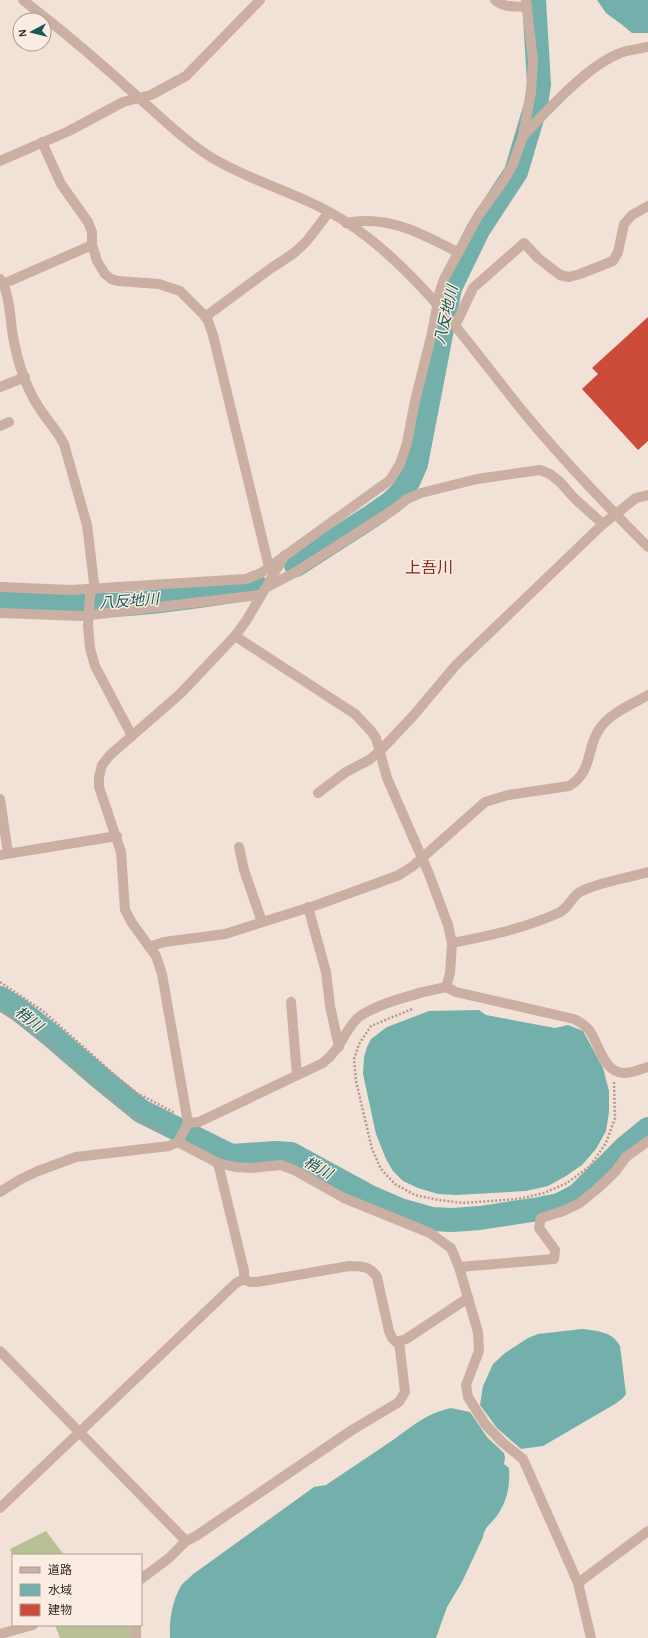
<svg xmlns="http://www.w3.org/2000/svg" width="648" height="1638" font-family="'Alegreya Sans','Noto Sans JP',sans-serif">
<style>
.green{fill:#b8c196}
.water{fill:#74b0ab}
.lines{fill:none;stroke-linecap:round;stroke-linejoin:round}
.river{stroke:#74b0ab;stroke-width:24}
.building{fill:#cc4c39}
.path{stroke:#b6998c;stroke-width:2.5;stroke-dasharray:2 2;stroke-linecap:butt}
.minor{stroke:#caafa2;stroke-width:10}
.tertiary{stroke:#caafa2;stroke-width:10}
.labels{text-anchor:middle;stroke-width:3;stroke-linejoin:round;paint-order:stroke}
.water-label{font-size:15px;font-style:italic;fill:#185754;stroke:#faece2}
.quarter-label{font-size:16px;fill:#87271a;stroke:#faece2}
</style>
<rect width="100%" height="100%" fill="#f2e1d6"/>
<g class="green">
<path d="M46,1531L64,1555H13V1558L10,1549Z"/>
<path d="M55,1625H133V1638H60Z"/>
</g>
<g class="water">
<path d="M597,0H648V33H632L621,24L606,13Z"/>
<path d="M479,1010L486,1015L555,1028L568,1025L583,1031L603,1068L609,1091V1112L606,1131L596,1149L582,1165L566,1176L548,1186L526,1191L456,1195L438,1194L418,1188L403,1181L393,1171L386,1159L376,1134L363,1074L364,1057L367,1047L371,1039L387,1027L429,1011Z"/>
<path d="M582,1329C597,1331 612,1331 620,1346L626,1394L623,1398L615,1404L543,1446L521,1449L497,1428L480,1405L483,1386L493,1364L505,1353L528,1338L538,1334Z"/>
<path d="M451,1408L470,1412L487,1437L504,1453L505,1458L504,1464L509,1468C510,1485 508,1499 498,1514C492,1524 485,1525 483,1537L462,1582L447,1607L436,1638H170C169,1621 172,1601 181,1586C183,1582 189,1579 192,1575L314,1487L326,1485C348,1470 371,1455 393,1440C413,1426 425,1414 451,1408Z"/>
</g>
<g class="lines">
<g class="river">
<path d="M296,565L372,516L392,502L401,493L409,480L416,464L450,288L478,230L516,172L536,105L539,84L534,0"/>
<path d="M0,601C38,602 75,606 112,605C160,603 210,595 257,587"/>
<path d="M0,998L18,1009L53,1037L98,1076L141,1111L231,1156L275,1153L291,1154L370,1197L400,1210L432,1219L452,1220L480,1218L539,1209L559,1205L578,1195L625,1148L648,1129"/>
</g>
</g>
<path class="building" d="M648,317V441L638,450L582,389L598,374L592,368Z"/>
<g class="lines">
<g class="path">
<path d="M0,982L43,1011L117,1077L137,1093L175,1113"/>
<path d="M412,1009L371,1026L359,1044L354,1059L356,1081L372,1149L381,1169L395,1184L415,1195L439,1200L463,1203L518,1199L544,1193L567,1183L590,1166L606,1143L615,1118L614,1082"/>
<path d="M0,1010L41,1038L125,1111L165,1134"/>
</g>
<g class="minor">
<path d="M495,0C503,8 516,6 527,7"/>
<path d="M523,136C547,111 586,67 618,54C627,50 638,49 648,47"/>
<path d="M42,142L61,184L88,222L92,232V245L94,251L97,261L105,274L111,279L118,281L159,284L180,291L207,318L213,335L269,567"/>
<path d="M0,161L69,131L123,102L151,95L186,76L260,0"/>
<path d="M346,223C388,215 421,233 457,252"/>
<path d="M0,279C10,292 10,320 13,336C17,360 25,385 38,406C46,419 57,430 64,444L87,525L94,583L90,596L88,626L90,648L95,666L132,736"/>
<path d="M3,284L92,245"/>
<path d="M205,317L270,269L294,253L306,242L329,212"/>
<path d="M455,326L473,288L524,243L538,258L560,275L569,277L580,274L613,261L618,252L624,224L632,215L648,206"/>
<path d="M0,387L25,377"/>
<path d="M0,426L9,422"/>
<path d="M285,555L246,621L235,636L180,694L110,755L102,765L99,777V787L121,852L125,910L132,923L156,956L162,974L188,1123L178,1142L218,1163L235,1167L251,1168L281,1165L294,1170L344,1198L430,1233L451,1248L459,1267L478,1332L479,1351L466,1385L468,1397L485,1424L502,1442L523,1459L578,1583L591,1638"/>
<path d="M0,587L71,590L246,579L261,573L390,480L400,464L407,443L415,401L432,333L440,291L444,279L478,216L504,180L513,164L523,136L531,92L533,61L526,0"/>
<path d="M267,587L296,572L393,510L407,499L421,493L477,479L540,470L550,474L560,482L575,499L603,524L636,498L648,495"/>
<path d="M0,613L82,616L261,595"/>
<path d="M235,636L355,714L371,731L376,738L387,778L429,874L448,925L452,943"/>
<path d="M318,793L346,772L369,760L380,751L413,716L456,665L603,524"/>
<path d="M0,799L8,853"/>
<path d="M239,847L244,870L262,922"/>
<path d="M0,855L117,836"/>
<path d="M308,907L326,972L330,1006L339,1047"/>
<path d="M149,947L164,942L225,934L317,905L383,881L399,875L413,866L485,802L508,795L569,786C594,771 585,749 600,728C610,713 633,704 648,695"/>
<path d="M446,987L456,992L574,1019C580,1022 584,1024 589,1030C599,1043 603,1073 624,1073C632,1073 640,1069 648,1067"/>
<path d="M291,1002L297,1075"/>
<path d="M188,1123L199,1122L323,1063C340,1049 342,1037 354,1022C367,1005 425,991 446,987L450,973L452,943C488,936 522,929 556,914C570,909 571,896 580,892C598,882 628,878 648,872"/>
<path d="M459,1267L554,1259L555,1250L539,1228L541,1218L563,1211L580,1203L597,1189L615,1172L626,1157L648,1141"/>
<path d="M244,1279L250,1282H257L349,1266C361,1266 370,1266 377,1277L389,1331L392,1338L396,1342L406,1339L468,1298"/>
<path d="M0,1351L186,1541"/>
<path d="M0,1508L236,1283L244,1279V1271L218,1163"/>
<path d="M141,1579L169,1558L186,1541L196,1536L352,1430L399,1402L405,1392L399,1341"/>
<path d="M578,1583L648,1531"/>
<path d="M0,1634L33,1625"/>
<path d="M136,1638V1625"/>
</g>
<g class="tertiary">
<path d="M23,0C63,31 102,64 139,98C163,119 187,143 214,159C243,176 276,187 307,201C337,214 366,234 391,257C442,303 481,360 525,414C563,460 605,504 648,547"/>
<path d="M0,1192L21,1179L38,1171L76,1157L169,1146L178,1142"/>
</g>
</g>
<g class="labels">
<g class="water-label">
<text transform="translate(446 315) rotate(-77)" y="5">八反地川</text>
<text transform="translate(129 601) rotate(-4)" y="5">八反地川</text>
<text transform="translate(29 1019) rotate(38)" y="5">梢川</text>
<text transform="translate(318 1168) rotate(29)" y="5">梢川</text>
</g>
<g class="quarter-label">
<text x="429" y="573">上吾川</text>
</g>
</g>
<rect x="12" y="1554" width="130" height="72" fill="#faece2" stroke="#ab9e96"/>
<rect x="20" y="1567" width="20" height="6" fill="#caafa2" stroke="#ab9e96"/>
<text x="48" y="1574" font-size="12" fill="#342825">道路</text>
<rect x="20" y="1584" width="20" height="12" fill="#74b0ab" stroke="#ab9e96"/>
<text x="48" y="1594" font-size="12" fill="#342825">水域</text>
<rect x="20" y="1604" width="20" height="12" fill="#cc4c39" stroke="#ab9e96"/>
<text x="48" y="1614" font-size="12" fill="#342825">建物</text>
<g transform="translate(32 32) rotate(263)"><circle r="19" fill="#faece2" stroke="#ab9e96"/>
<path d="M0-3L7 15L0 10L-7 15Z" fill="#185754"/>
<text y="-6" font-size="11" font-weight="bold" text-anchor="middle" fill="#342825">N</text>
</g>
</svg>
